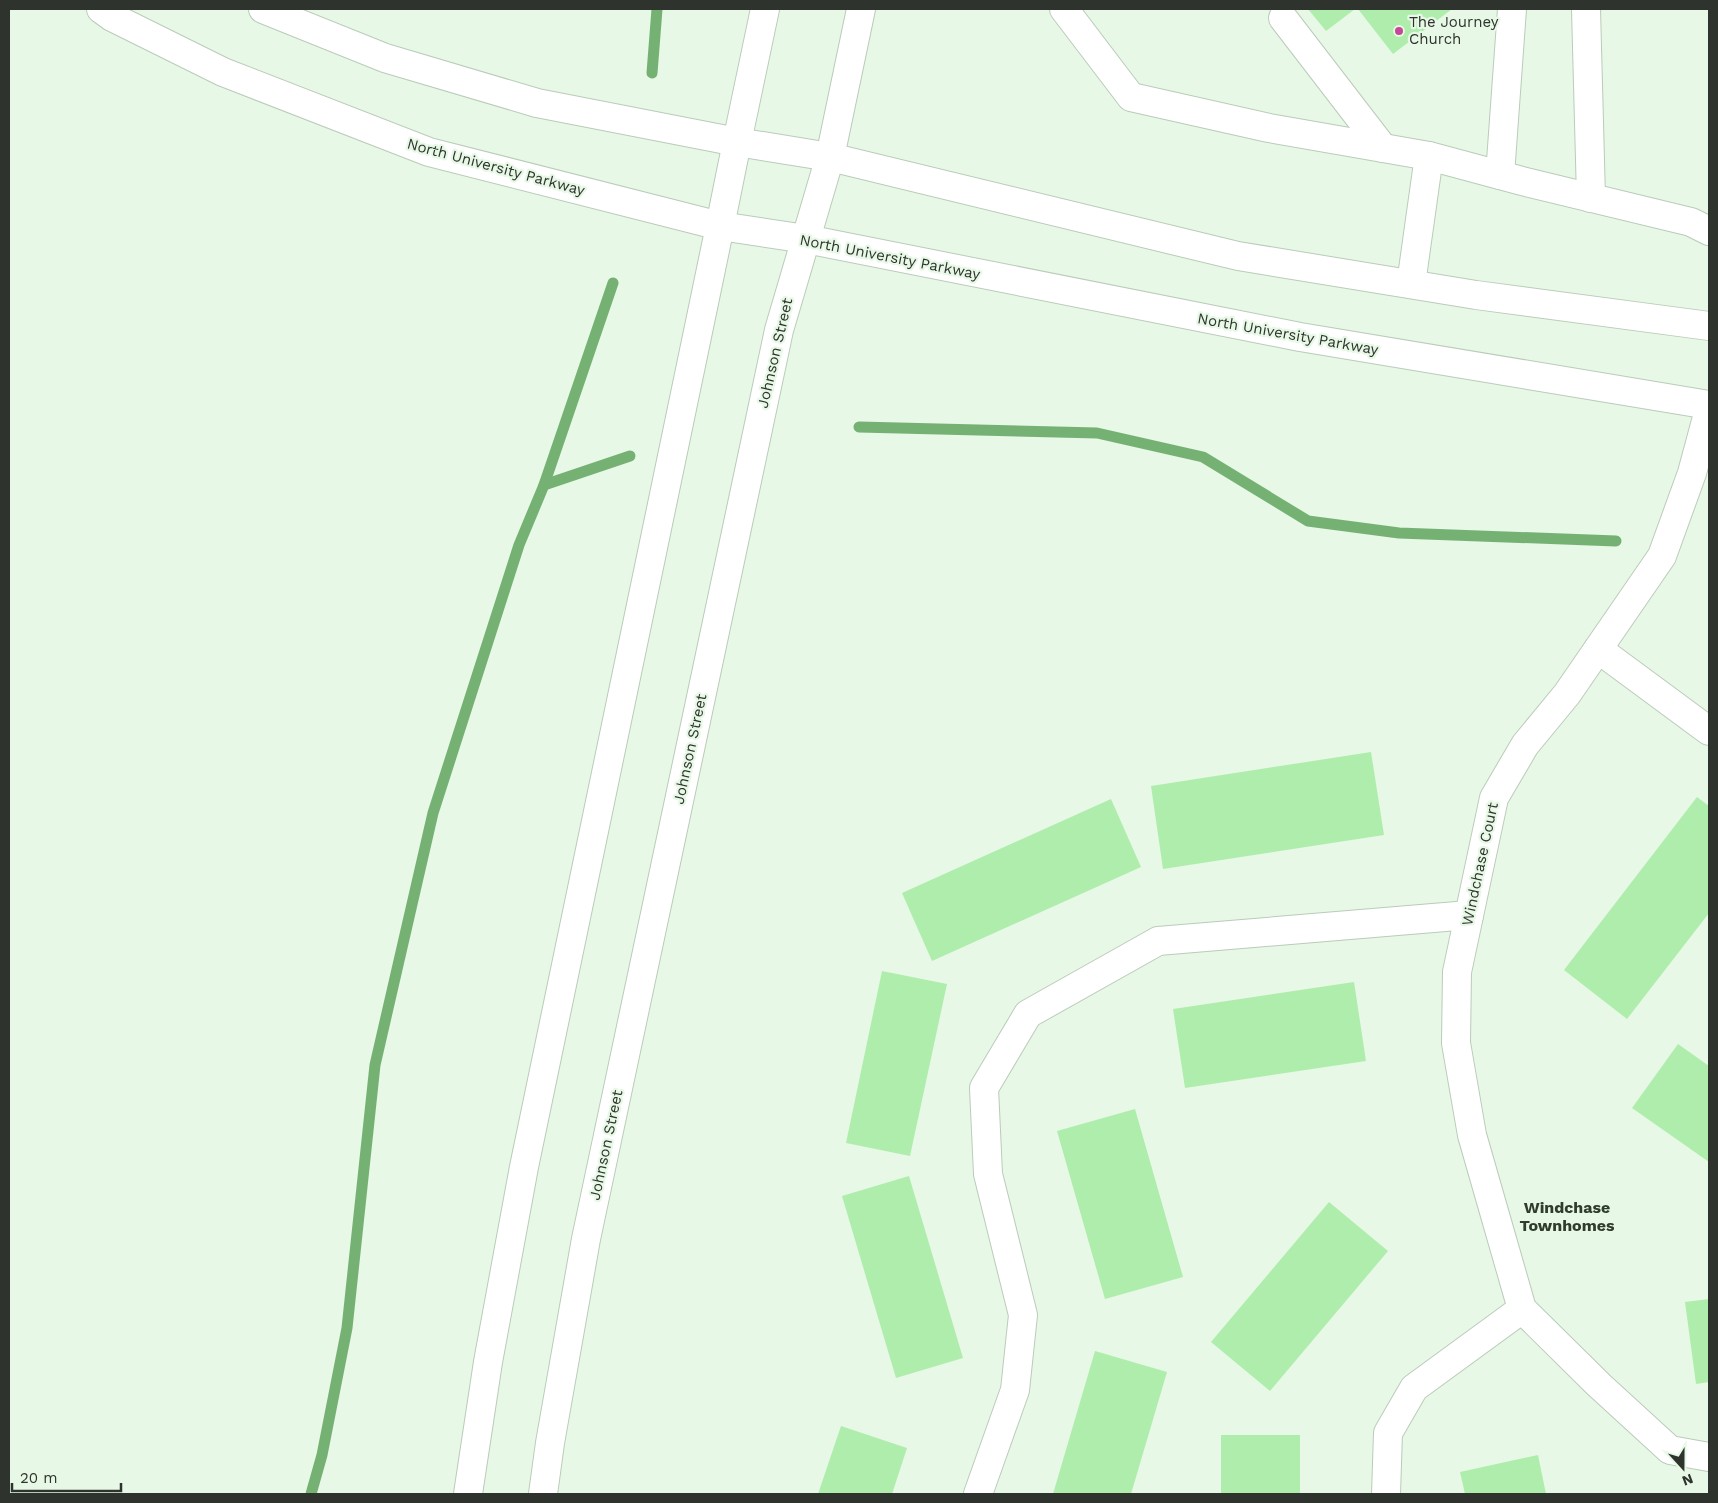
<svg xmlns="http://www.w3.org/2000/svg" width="1718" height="1503" font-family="'Work Sans',sans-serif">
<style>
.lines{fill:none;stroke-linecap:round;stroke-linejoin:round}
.stream{stroke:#76b174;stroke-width:11}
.building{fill:#afedad}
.minor-casing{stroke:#bbcbba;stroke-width:30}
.major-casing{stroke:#bbcbba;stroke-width:30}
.minor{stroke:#fff;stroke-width:28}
.major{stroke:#fff;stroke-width:28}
.poi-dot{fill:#c54897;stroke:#e7f8e6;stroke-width:2}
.labels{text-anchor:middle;stroke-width:4.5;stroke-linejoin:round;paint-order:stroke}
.poi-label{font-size:15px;fill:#2e342d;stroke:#e7f8e6;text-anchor:start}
.street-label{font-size:15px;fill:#2e342d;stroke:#e7f8e6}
.neighbourhood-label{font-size:16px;font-weight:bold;fill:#2f3c2e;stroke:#e7f8e6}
</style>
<rect width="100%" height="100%" fill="#e7f8e6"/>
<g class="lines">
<g class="stream">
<path d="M652,73L657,9"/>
<path d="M859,427L1097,433L1203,457L1308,521L1399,533L1616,541"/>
<path d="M544,485L630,456"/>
<path d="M311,1494L322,1455L347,1328L375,1065L433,813L519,545L544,485L613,283"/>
</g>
</g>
<g class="building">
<path d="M1308,9H1355L1326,31Z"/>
<path d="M1358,9H1452L1393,54Z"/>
<path d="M1371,752L1384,835L1163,869L1151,786Z"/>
<path d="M1697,797L1709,806V913L1627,1019L1564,970Z"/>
<path d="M1111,799L1141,867L932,961L902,893Z"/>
<path d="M882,971L947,984L910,1156L846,1143Z"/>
<path d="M1354,982L1366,1061L1185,1088L1173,1009Z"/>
<path d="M1678,1044L1709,1066V1162L1632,1108Z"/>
<path d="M1135,1109L1183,1277L1105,1299L1057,1131Z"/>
<path d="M909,1176L963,1358L896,1378L842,1196Z"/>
<path d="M1329,1202L1388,1251L1270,1391L1211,1342Z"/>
<path d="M1709,1299V1382L1696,1384L1685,1302Z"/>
<path d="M1095,1351L1167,1372L1131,1494H1053Z"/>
<path d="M841,1426L907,1448L892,1494H818Z"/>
<rect x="1221" y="1435" width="79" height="59"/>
<path d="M1538,1455L1546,1494H1465L1460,1472Z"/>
</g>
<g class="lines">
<g class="minor-casing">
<g id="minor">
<path d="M1064,9L1131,97L1269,128L1429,156L1522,181L1691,222L1709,231"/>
<path d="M1586,9L1591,198"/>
<path d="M1283,18L1383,148"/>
<path d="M1500,175L1512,9"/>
<path d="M720,226L737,142"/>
<path d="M1411,284L1429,156"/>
<path d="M1709,410L1692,473L1662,556L1567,694L1525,745L1494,798L1457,972L1456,1043L1472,1135L1522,1309L1599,1385L1670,1450L1709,1457"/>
<path d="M1598,649L1709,731"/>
<path d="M978,1494L1015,1390L1023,1315L988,1174L984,1088L1028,1014L1158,941L1469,915"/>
<path d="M1386,1494L1388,1433L1414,1388L1522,1309"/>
</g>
</g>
<g class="major-casing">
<g id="major">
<path d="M101,9L112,17L223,72L429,152L720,226L806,239L1300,337L1709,405"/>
<path d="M263,9L385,58L537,103L737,142L830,157L1238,256L1476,295L1709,326"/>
<path d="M737,142L765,9"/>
<path d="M468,1494L488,1362L524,1167L720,226"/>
<path d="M543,1494L550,1443L586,1239L779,330L830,157L861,9"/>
</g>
</g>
<use href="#minor" class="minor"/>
<use href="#major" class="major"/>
</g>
<circle class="poi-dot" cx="1399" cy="31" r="5"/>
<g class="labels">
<g class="poi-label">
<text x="1409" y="27">The Journey<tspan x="1409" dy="17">Church</tspan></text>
</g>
<g class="street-label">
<text transform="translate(496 167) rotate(15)" y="5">North University Parkway</text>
<text transform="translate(890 257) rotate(11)" y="5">North University Parkway</text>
<text transform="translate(1288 334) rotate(10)" y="5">North University Parkway</text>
<text transform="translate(775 353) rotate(-77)" y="5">Johnson Street</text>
<text transform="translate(690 749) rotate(-78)" y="5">Johnson Street</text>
<text transform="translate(1480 864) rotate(-78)" y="5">Windchase Court</text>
<text transform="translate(606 1145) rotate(-78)" y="5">Johnson Street</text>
</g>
<g class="neighbourhood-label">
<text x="1567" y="1213">Windchase<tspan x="1567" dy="18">Townhomes</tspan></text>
</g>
</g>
<rect width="1718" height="1503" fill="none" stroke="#2e342d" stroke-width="20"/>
<g transform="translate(1683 1468) rotate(159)" stroke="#e7f8e6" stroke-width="4" paint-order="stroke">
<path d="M0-4L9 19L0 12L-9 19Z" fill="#2e342d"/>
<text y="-8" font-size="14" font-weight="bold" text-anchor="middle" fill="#2e342d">N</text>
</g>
<path d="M12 1483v8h109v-8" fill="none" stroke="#2e342d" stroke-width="2.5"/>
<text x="20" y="1483" font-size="15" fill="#2e342d" stroke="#e7f8e6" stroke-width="4" paint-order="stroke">20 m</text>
</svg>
